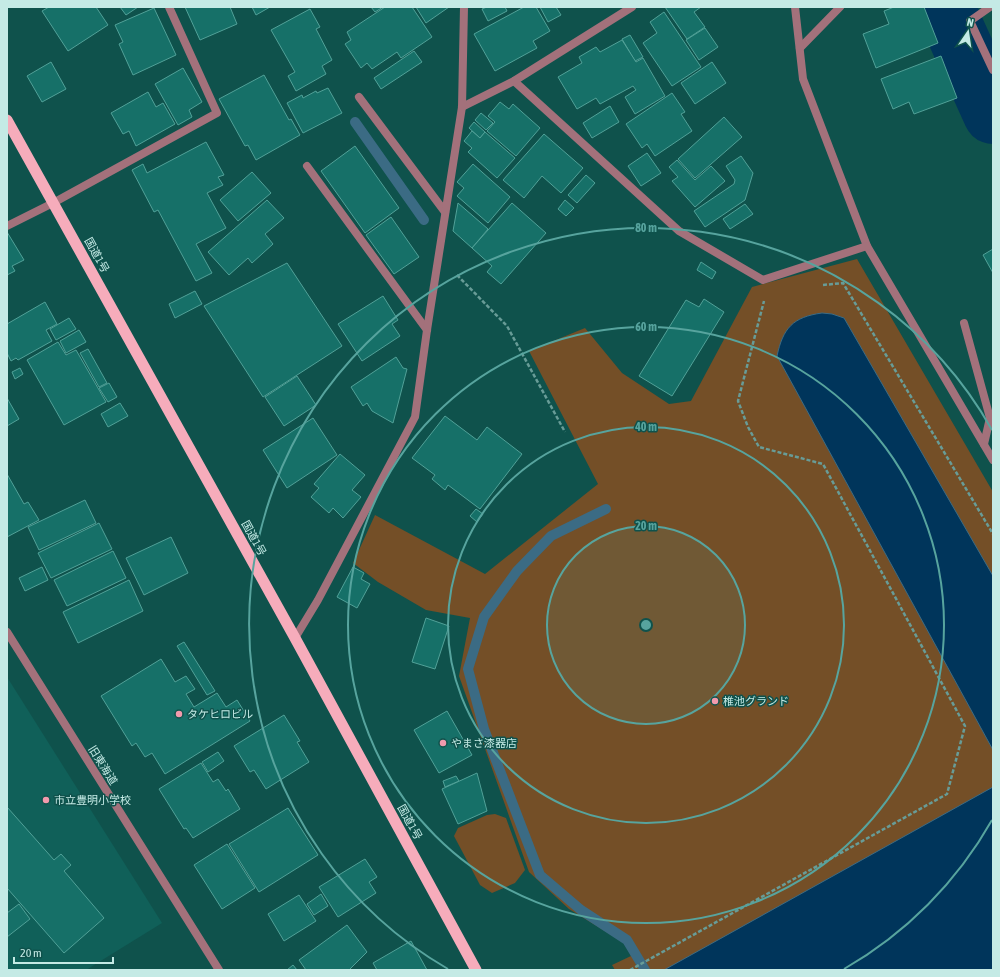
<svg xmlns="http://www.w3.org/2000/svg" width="1000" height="977" font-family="'Asap Condensed','Noto Sans JP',sans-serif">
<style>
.built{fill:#106059}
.green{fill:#744f27}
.water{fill:#00355b;stroke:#3b6b84}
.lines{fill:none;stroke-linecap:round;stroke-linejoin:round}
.stream{stroke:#3b6b84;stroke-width:10}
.river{stroke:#00355b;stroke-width:60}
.building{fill:#167068;stroke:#51a198}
.path{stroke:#689c97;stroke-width:2.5;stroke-dasharray:4 2;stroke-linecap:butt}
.service{stroke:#a3717b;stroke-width:8}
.minor{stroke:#a3717b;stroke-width:8}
.tertiary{stroke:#a3717b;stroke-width:8}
.trunk{stroke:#f6acbb;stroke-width:11}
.ring{fill:none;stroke:#57a49e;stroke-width:2}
.poi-dot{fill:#f29aad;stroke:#0f524c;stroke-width:1.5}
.labels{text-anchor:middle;stroke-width:3;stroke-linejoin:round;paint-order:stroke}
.street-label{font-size:11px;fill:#c4eae5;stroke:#0f524c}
.poi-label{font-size:11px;fill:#c4eae5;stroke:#0f524c;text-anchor:start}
.centre{fill:#57a49e;stroke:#0f524c;stroke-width:2}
.ring-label{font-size:12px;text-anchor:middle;font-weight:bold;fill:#57a49e;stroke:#0f524c;stroke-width:3;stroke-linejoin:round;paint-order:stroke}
</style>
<rect width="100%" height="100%" fill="#0f524c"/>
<path class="built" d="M7,677L162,923L86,970H7Z"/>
<g class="green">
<path d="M857,259L993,492V970H615L612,965L631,956L626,944L569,909L529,872L459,676L470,618L426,610L378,582L353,563L375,515L485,574L598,484L529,351L585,328L622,373L669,404L691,401L752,287Z"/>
<path d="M495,814L506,818L525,870L515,883L492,893L480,885L454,836L458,828L487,815Z"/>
</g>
<g class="water">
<path d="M822,313L832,314L844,318L993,576V750L777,356C783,328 793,317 822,313Z"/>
<path d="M993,787V970H664Z"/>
</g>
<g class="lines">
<g class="stream">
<path d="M355,122L424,220"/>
<path d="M606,509L551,536L517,571L484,617L468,669L484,729L540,875L581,910L627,940L645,970"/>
</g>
<path class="river" d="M947,7L950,19L993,114"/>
</g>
<g class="building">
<path d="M49,7H96L108,25L68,51L42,11Z"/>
<path d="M120,7H138L126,15Z"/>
<path d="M185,7H230L237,24L200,40Z"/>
<path d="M252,7H270L256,15Z"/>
<path d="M371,7H383L375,12Z"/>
<path d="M385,7H412L432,37L401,58L397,52L372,69L367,63L361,68L345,44L351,40L347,32Z"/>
<path d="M416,7H449L426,23Z"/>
<path d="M487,7H505L507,11L488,21L482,9Z"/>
<path d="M524,7H536L550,31L533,41L537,48L495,71L474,34Z"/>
<path d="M540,7H556L561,15L548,22Z"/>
<path d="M665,7H701L694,12L705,27L687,39Z"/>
<path d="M894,7H924L938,43L876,68L863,34L889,24L884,11Z"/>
<path d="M154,8L176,55L133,75L119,44L123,42L115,25Z"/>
<path d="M310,9L320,27L316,29L332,60L322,66L326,74L296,91L288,76L295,72L271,30Z"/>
<path d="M664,12L701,67L672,86L643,43L657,33L650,22Z"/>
<path d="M705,28L718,47L699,60L686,40Z"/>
<path d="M630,35L643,57L635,61L622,39Z"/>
<path d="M622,40L636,62L643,58L665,96L635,114L625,97L636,90L633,86L600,104L596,98L577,109L558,77L582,63L579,57L596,47L600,52Z"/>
<path d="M414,51L422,62L381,89L374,78Z"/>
<path d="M941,56L957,98L914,114L909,102L893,109L881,79Z"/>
<path d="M51,62L66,89L42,102L27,76Z"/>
<path d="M712,62L726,83L695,104L681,83Z"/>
<path d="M183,68L202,102L189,110L192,117L178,125L155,84Z"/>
<path d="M264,75L289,120L291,119L300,135L256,160L248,145L245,146L219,99Z"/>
<path d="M328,88L342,113L303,133L287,103L302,95L303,98L316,91L317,93Z"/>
<path d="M148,92L156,107L163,103L175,124L136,146L129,131L123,134L111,113Z"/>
<path d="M672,93L685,112L681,114L692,131L655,156L647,144L642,148L626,124Z"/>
<path d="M500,102L509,109L513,104L540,128L516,156L487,131L495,122L488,116Z"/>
<path d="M610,106L619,122L592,138L583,123Z"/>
<path d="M481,113L493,123L486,130L475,120Z"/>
<path d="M724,117L742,137L695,178L678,159Z"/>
<path d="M474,122L485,132L480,138L469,128Z"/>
<path d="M472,131L480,138L485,132L515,158L497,178L468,152L472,148L464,141Z"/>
<path d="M544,134L583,168L561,193L542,176L524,198L503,180Z"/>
<path d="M206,142L224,175L218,177L223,185L207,193L226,228L196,244L212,273L196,281L158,210L154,212L132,170L143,164L147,173Z"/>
<path d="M355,146L399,208L365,233L321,171Z"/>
<path d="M647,153L661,173L641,186L628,166Z"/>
<path d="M741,156L753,173L745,200L705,227L694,211L734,184L735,180L726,166Z"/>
<path d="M677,160L695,180L711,166L725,181L695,207L672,181L678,177L669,167Z"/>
<path d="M473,164L510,197L488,223L457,196L464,188L457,182Z"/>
<path d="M252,172L271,193L238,221L220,200Z"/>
<path d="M586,175L595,183L577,203L568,195Z"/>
<path d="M267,200L284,218L265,234L273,244L252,263L248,258L229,275L208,252Z"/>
<path d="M565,200L574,208L566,216L558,209Z"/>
<path d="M458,203L488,229L472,248L453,231Z"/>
<path d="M512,203L546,233L501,284L487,272L492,266L472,248Z"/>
<path d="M745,204L753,214L730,229L723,219Z"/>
<path d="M391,217L419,257L394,274L366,235Z"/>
<path d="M7,232L24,260L12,266L15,271L7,275Z"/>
<path d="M993,249V273L983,255Z"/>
<path d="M701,262L716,272L712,279L697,270Z"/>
<path d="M287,263L342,346L263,397L204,306Z"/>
<path d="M195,291L202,304L175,318L169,304Z"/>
<path d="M383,296L398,320L392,324L400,336L362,361L338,324Z"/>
<path d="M704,299L724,312L672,396L639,376L686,300L699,307Z"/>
<path d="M45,302L57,324L46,330L52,341L18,360L16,358L11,361L7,353V324Z"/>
<path d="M69,318L76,329L56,340L50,329Z"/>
<path d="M79,330L86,342L66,353L60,341Z"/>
<path d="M58,342L66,355L76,350L106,402L64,425L27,360Z"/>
<path d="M88,349L107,383L99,387L80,353Z"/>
<path d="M396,357L403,368L407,369L393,423L372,411L367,403L363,406L351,387Z"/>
<path d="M20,368L23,374L15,379L12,372Z"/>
<path d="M297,376L316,405L284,426L265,397Z"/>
<path d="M109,383L117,397L108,402L99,388Z"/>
<path d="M7,398L19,419L7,426Z"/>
<path d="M120,403L128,416L108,427L101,414Z"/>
<path d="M445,416L477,440L487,427L522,454L480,509L448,485L445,490L432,479L435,475L412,458Z"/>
<path d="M313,418L337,455L287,488L263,450Z"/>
<path d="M340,454L365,475L352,490L361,497L343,518L333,508L329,513L311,497L319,488L314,484Z"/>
<path d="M7,474L24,504L28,502L39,520L7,537Z"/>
<path d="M85,500L96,523L39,550L28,527Z"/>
<path d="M476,509L483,514L477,522L470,516Z"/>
<path d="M99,523L112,549L51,578L38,553Z"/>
<path d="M171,537L188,573L144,595L126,558Z"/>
<path d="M113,551L126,578L67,606L54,580Z"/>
<path d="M42,567L48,580L25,591L19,578Z"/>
<path d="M353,567L364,573L361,579L370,584L357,608L337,597Z"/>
<path d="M129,580L143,611L78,643L63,612Z"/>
<path d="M426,618L449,626L435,669L412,662Z"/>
<path d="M184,642L215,691L207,695L177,646Z"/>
<path d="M161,659L175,682L186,676L195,689L186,694L194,707L217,693L226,707L237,700L250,721L165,774L152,753L145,757L136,743L132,746L101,696Z"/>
<path d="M447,711L472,755L439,773L414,730Z"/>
<path d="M284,715L300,741L297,742L309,762L266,789L254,770L250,772L234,746Z"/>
<path d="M218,752L224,761L208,772L202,762Z"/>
<path d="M201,763L213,782L218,779L226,791L228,789L240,809L193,838L186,828L184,829L159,789Z"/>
<path d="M477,773L487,811L458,824L442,789Z"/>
<path d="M456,776L459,781L445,787L443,781Z"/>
<path d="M7,807L54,860L61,854L71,865L64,871L104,918L64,953L7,888Z"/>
<path d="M288,808L318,855L259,892L229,844Z"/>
<path d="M227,844L255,888L222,909L194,865Z"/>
<path d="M365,859L377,877L369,882L376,893L338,917L319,887Z"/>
<path d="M321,894L328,906L314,915L307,904Z"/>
<path d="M299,895L316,921L284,941L268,914Z"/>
<path d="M19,904L30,919L7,937V913Z"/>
<path d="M347,925L367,952L349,970H306L299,960Z"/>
<path d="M411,941L427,970H377L373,963Z"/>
<path d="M293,965L297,970H287Z"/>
</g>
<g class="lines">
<g class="path">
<path d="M457,275L507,326L565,432"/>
<path d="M823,285L843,283L993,534"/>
<path d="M630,970L947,794L965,726L823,464L759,447L748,427L738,401L764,301"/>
</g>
<g class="service">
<path d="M800,48L840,7"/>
<path d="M359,97L445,212"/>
<path d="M307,166L427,330"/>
<path d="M964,323L990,418L984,444"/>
</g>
<g class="minor">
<path d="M795,7L803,79L867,246L993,460"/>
<path d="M990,7L970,21L993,70"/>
<path d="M514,81L679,231L763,280L867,246"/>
<path d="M462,107L514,81L632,7"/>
<path d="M7,226L53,203L217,113L169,7"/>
<path d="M295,638L318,600L415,417L427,330L462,107L464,7"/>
</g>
<path class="tertiary" d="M7,632L219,970"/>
<path class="trunk" d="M7,120L295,638L476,970"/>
</g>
<circle cx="646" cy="625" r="99" fill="#57a49e" fill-opacity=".12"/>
<g class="ring">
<circle cx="646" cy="625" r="99"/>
<circle cx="646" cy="625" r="198"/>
<circle cx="646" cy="625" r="298"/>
<path d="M992 820A397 397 0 0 1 844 969M448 969A397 397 0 1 1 992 430"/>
</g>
<g class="poi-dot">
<circle cx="715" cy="701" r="4"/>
<circle cx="179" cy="714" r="4"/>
<circle cx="443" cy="743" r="4"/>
<circle cx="46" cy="800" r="4"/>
</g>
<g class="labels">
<g class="street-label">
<text transform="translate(97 255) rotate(61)" y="4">国道1号</text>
<text transform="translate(254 538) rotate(61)" y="4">国道1号</text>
<text transform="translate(103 765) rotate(58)" y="4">旧東海道</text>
<text transform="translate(410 822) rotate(61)" y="4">国道1号</text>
</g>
<g class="poi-label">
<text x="723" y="705">椎池グランド</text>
<text x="187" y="718">タケヒロビル</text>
<text x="451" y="747">やまさ漆器店</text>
<text x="54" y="804">市立豊明小学校</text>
</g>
</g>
<circle cx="646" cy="625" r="6" class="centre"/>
<g class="ring-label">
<text x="646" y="232">80 m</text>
<text x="646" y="331">60 m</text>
<text x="646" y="431">40 m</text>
<text x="646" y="530">20 m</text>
</g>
<rect width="1000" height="977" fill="none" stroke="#c4eae5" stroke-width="16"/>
<g transform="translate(968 32) rotate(13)" stroke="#0f524c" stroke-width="3" paint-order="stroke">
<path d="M0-3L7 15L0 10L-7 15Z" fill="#c4eae5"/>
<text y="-6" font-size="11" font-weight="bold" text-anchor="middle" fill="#c4eae5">N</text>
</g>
<path d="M14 957v6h99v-6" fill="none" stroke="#c4eae5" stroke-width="2"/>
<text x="20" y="957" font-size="12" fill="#c4eae5" stroke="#0f524c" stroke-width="3" paint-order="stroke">20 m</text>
</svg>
